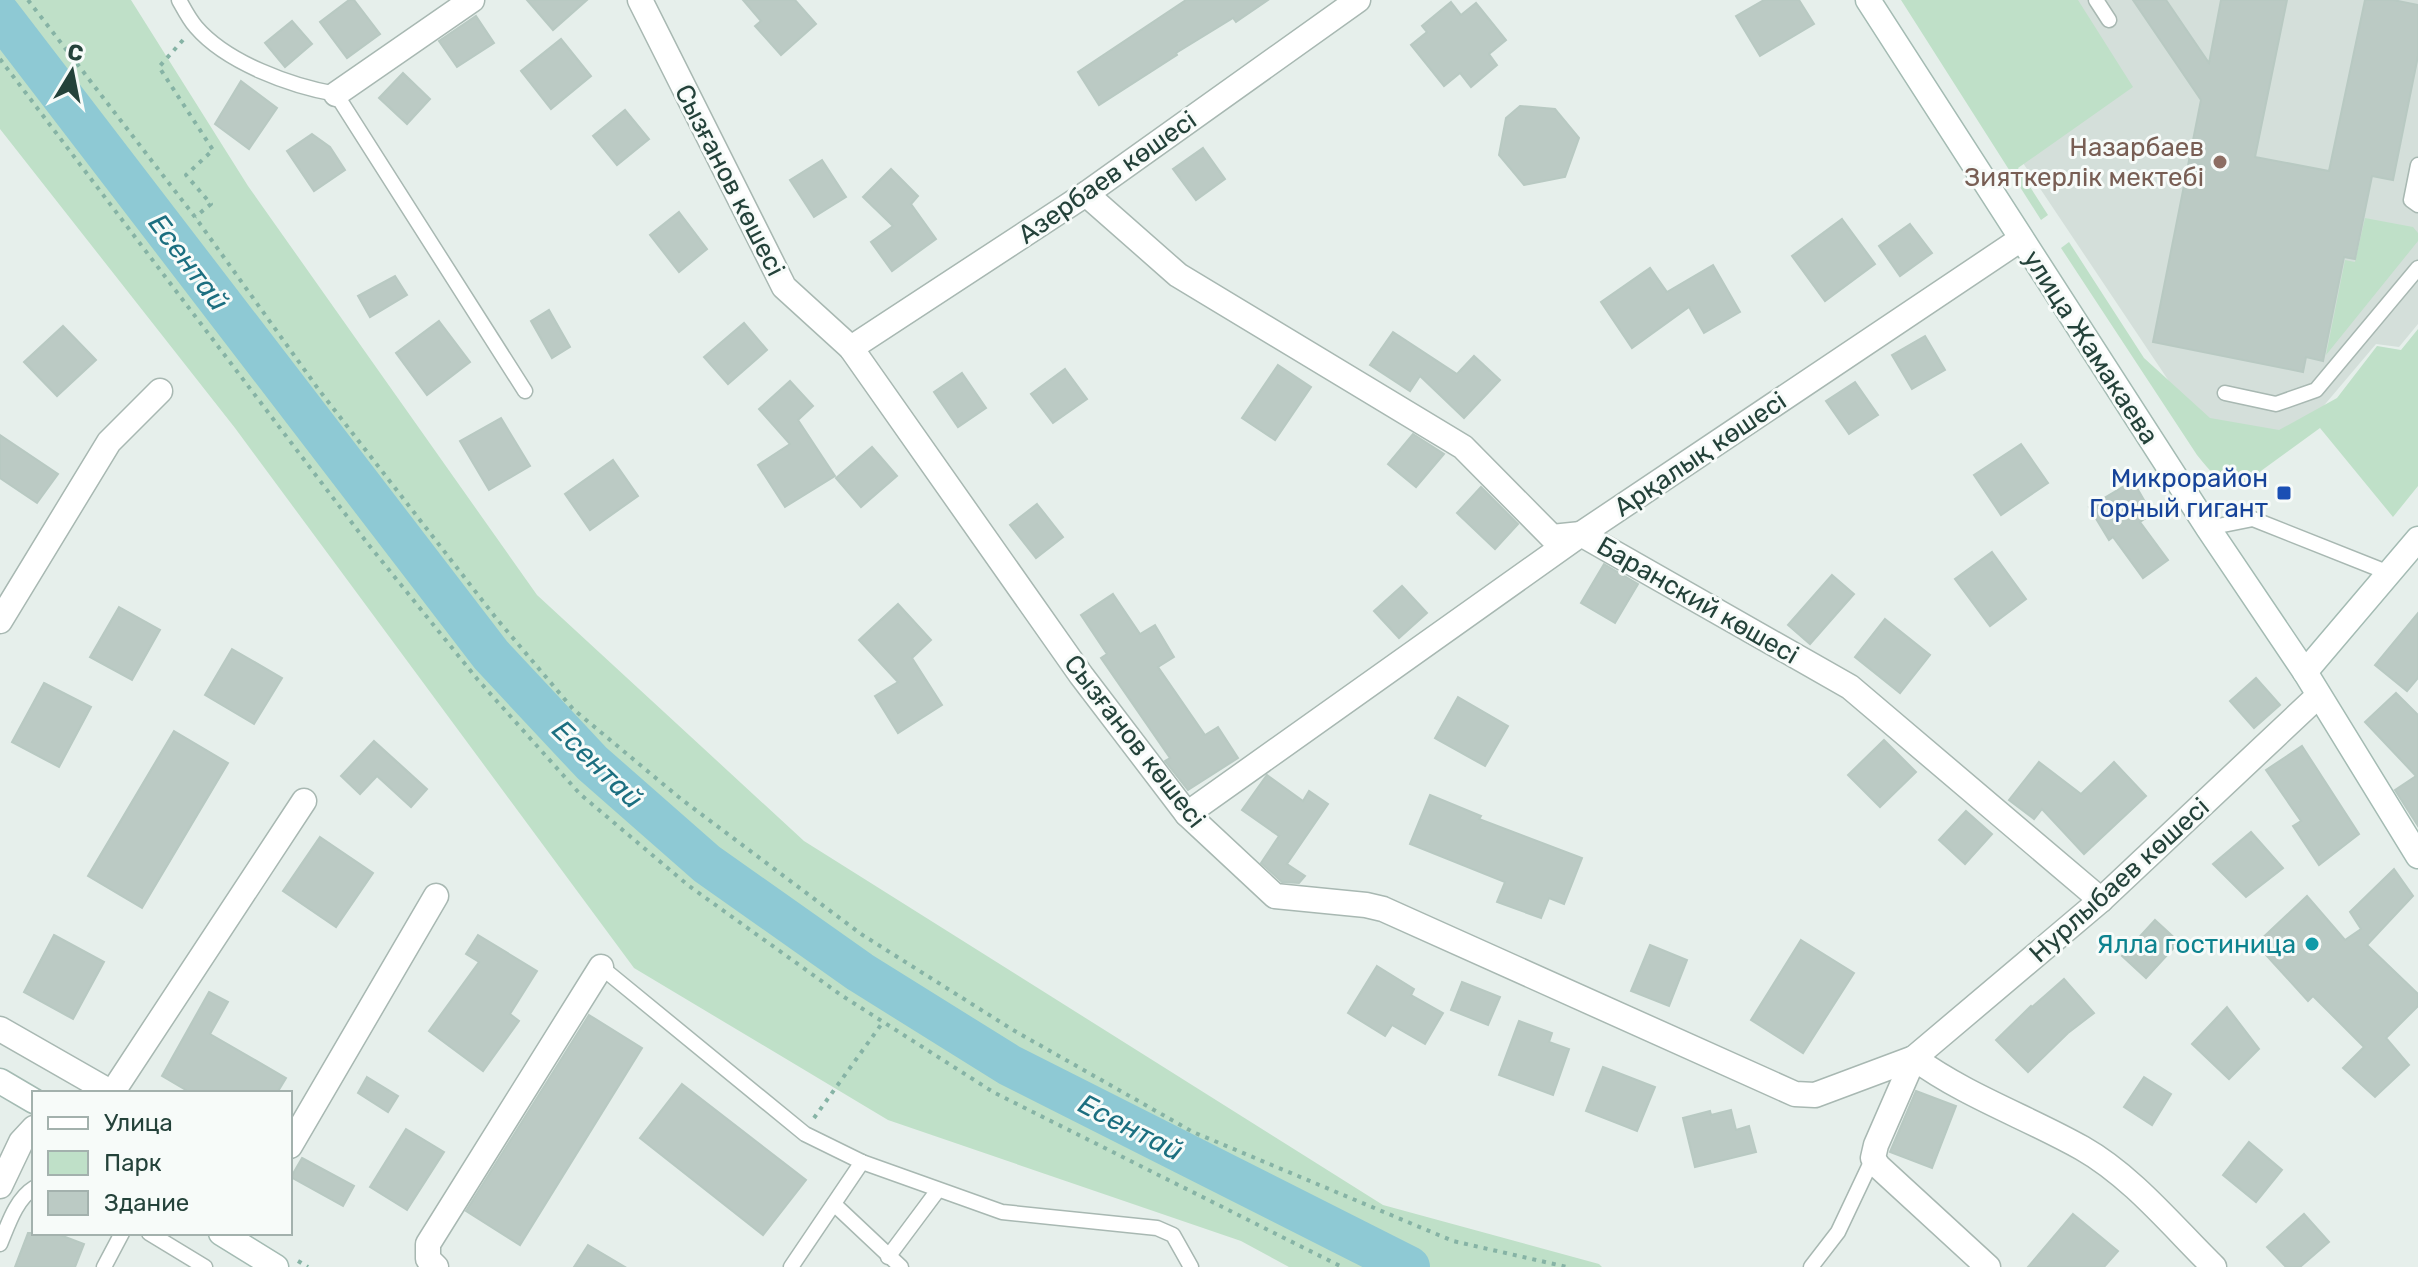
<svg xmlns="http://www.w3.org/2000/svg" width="2418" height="1267" font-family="Rubik,sans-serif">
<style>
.built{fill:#d4dfda}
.green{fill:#bfe0c8}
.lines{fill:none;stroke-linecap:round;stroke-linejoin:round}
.river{stroke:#8ec9d4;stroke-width:42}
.building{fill:#bbcac4;stroke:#b8c9c2;stroke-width:2}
.lane-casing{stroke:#a8b8b2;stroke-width:17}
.street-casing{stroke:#a8b8b2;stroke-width:27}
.secondary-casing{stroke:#a4bbb3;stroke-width:27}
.path{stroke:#86b3a5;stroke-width:4;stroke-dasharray:4 6;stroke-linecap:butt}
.lane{stroke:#fff;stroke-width:14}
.street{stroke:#fff;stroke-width:24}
.secondary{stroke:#fff;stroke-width:24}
.education-dot{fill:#8d6e63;stroke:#f7fbf9;stroke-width:3}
.transit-dot{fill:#1a4fb4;stroke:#f7fbf9;stroke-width:3}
.culture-dot{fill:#0f9aa8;stroke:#f7fbf9;stroke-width:3}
.labels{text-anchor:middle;stroke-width:6;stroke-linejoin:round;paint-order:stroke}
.education-label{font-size:26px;fill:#785e54;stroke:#f7fbf9;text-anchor:end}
.street-label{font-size:26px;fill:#24423a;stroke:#f7fbf9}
.transit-label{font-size:26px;fill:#164399;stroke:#f7fbf9;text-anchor:end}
.culture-label{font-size:26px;fill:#0d838f;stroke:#f7fbf9;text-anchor:end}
.water-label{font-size:28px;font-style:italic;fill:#1c6f80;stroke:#f7fbf9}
</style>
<rect width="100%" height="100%" fill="#e6efeb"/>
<path class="built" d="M1914,0H2418V324L2399,347L2376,344L2321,409L2225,465Z"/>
<g class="green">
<path d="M0,0H131L248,186L537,595L804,841L1383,1205L1599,1264L1602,1267H1289L1241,1241L888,1120L634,968L235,428L0,129Z"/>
<path d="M1901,0H2078L2133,87L2018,168L2048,215L2041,220Z"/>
<path d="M2365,218L2413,227L2418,233V241L2326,355L2345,260L2355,262Z"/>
<path d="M2069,242L2144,358L2210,418L2279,430L2337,398L2377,346L2401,350L2418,329V486L2393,517L2320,428L2243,484C2220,485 2211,472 2197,455L2061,248Z"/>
</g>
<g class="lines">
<path class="river" d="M0,15L491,655L592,763L707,864L860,972L1009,1065L1409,1267"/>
</g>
<g class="building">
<path d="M349,0H354L380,34L347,58L320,22Z"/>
<path d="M527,0H587L553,30Z"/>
<path d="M743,0H795L816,24L781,55L755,26L761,21Z"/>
<path d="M1186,0H1268L1236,22L1233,18L1176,53L1177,55L1099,105L1078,72Z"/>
<path d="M1764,0H1799L1814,24L1760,56L1736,16Z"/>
<path d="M2133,0H2166L2209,63L2221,0H2287L2255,157L2329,171L2365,0H2393L2418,5V56L2393,180L2372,176L2355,259L2344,257L2323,361L2306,357L2303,372L2153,342L2201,100Z"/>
<path d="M1451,2L1461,15L1476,3L1506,40L1489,54L1497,65L1471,87L1460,73L1444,86L1411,45L1427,32L1422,26Z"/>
<path d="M476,16L494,43L457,67L439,41Z"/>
<path d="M292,21L312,44L285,67L265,43Z"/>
<path d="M561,39L591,76L551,109L521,71Z"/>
<path d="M403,73L430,99L407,124L379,98Z"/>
<path d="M241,81L277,108L249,149L215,124Z"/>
<path d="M1520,106L1555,109L1579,138L1565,177L1524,185L1499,155L1506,118Z"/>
<path d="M625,110L649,139L617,165L593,136Z"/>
<path d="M312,134L330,147L345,170L314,191L287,151Z"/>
<path d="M1203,148L1225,179L1196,200L1173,169Z"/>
<path d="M822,160L846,197L814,217L790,180Z"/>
<path d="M891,169L918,196L911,204L936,239L892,271L871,242L893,226L863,197Z"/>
<path d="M679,212L707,249L679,272L650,235Z"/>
<path d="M1842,219L1875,264L1825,301L1792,256Z"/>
<path d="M1910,224L1932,253L1900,276L1879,246Z"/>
<path d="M1713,265L1740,312L1704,333L1689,307L1632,348L1601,302L1650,268L1667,292Z"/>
<path d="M395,276L407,295L370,317L358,296Z"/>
<path d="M549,310L570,347L552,358L531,321Z"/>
<path d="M439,321L470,362L427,395L396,353Z"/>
<path d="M744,323L767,350L728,384L704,357Z"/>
<path d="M63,326L96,360L57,396L24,362Z"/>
<path d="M1393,332L1457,374L1474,356L1500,380L1464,418L1420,376L1410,391L1370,365Z"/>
<path d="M1925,336L1945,370L1912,389L1892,355Z"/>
<path d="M1278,365L1311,387L1275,440L1242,418Z"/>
<path d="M1065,369L1087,399L1053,423L1031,394Z"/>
<path d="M962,373L986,408L958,427L934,392Z"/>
<path d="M790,381L813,406L798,420L835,476L785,507L758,465L790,444L759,409Z"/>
<path d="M1855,382L1878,415L1849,434L1826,401Z"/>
<path d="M501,418L530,466L489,490L460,441Z"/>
<path d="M1413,434L1444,454L1416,487L1388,464Z"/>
<path d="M0,435L58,474L37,503L0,478Z"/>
<path d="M2021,444L2048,483L2001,515L1974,475Z"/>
<path d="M872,447L897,476L861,507L836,478Z"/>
<path d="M613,460L638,496L590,530L565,494Z"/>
<path d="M2133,481L2152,514L2140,522L2168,560L2143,578L2113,537L2109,540L2089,507Z"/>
<path d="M1481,487L1518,524L1495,549L1457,513Z"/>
<path d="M1037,504L1063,537L1036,558L1010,525Z"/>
<path d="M1992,552L2026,599L1990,626L1955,579Z"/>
<path d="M1604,564L1638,584L1615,623L1581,603Z"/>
<path d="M1832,575L1854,594L1810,644L1788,625Z"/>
<path d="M1402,586L1427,613L1399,638L1374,611Z"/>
<path d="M1113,594L1140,634L1155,625L1174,657L1158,667L1205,735L1218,727L1238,758L1188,790L1165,761L1170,758L1101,658L1107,654L1081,615Z"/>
<path d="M898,604L931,640L912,658L942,705L898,733L875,696L898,682L859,640Z"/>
<path d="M119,607L160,630L132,680L90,657Z"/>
<path d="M2418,613V678L2407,691L2375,665Z"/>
<path d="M1885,619L1930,655L1900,693L1855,657Z"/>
<path d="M232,649L282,678L254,724L205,695Z"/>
<path d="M2256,678L2280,705L2254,728L2230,701Z"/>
<path d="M44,683L91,707L59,767L12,742Z"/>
<path d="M2396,693L2418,715V826L2395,790L2416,776L2365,722Z"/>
<path d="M1458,697L1508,726L1485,766L1435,738Z"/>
<path d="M174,731L228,763L142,908L88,876Z"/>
<path d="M1884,740L1916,772L1880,807L1848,775Z"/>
<path d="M374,741L427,789L411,807L377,776L360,794L341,776Z"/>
<path d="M2302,746L2359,834L2319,865L2293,826L2301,821L2266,770Z"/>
<path d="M2039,762L2081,794L2114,762L2146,796L2084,854L2042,809L2034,819L2009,800Z"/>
<path d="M1267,775L1303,801L1309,791L1328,804L1287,864L1305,876L1299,883L1282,882L1261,863L1279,836L1242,810Z"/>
<path d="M1430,795L1481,816L1479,819L1582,858L1564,904L1549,898L1541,918L1497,902L1505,882L1410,844Z"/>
<path d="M1966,811L1992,834L1965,864L1939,840Z"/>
<path d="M2251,832L2283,868L2246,897L2213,864Z"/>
<path d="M320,837L373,873L336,927L283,891Z"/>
<path d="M2394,869L2413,896L2367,945L2418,994V1006L2386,1038L2409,1065L2375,1097L2343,1068L2364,1047L2313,996L2308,1001L2256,944L2307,896L2345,940L2361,929L2350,912Z"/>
<path d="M2155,920L2179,942L2146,978L2122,956Z"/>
<path d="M54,935L104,962L73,1019L24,992Z"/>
<path d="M478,935L537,971L510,1014L519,1021L483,1071L429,1031L479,962L466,954Z"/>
<path d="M1801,940L1854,973L1803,1053L1751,1020Z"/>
<path d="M1650,945L1687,960L1669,1006L1631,991Z"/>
<path d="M1377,966L1414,989L1411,995L1443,1013L1425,1044L1392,1025L1385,1036L1348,1013Z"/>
<path d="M2064,979L2094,1013L2068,1033L2028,1072L1996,1040L2031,1006L2032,1007Z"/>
<path d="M1462,982L1500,997L1488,1025L1451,1010Z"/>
<path d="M209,992L228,1002L210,1034L286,1078L277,1093H191L162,1076Z"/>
<path d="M2227,1007L2259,1049L2229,1079L2192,1044Z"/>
<path d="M589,1015L642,1048L520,1245L466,1211Z"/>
<path d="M1519,1021L1552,1033L1549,1042L1569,1049L1553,1095L1499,1075Z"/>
<path d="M1603,1067L1655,1087L1637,1131L1586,1111Z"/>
<path d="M367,1077L398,1096L388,1112L358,1093Z"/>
<path d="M2144,1077L2171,1094L2152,1125L2124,1107Z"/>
<path d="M682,1084L806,1180L763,1235L640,1138Z"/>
<path d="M1916,1091L1956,1106L1932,1168L1890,1152Z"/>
<path d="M1731,1110L1736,1130L1749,1126L1756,1152L1695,1167L1683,1118L1710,1111L1711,1115Z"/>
<path d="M406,1129L444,1152L407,1210L370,1187Z"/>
<path d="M2249,1142L2282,1170L2256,1202L2223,1175Z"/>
<path d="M302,1158L354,1186L343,1206L291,1177Z"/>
<path d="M2073,1214L2118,1251L2104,1267H2028Z"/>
<path d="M2304,1214L2329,1242L2300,1267H2286L2267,1247Z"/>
<path d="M28,1233H55L84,1244L75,1267H15Z"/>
<path d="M588,1245L625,1267H574Z"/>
</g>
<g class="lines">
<g class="lane-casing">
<g id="lane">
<path d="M179,0C184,9 189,19 196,27C227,63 291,86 336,94L525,391"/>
<path d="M2096,0L2109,20"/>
<path d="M2418,165L2411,200L2418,205"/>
<path d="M2225,393L2276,404L2316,390L2418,268"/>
<path d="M2208,528L2253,519L2389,573"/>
<path d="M601,967L805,1134L862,1162L1002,1212L1157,1228L1173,1235L1191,1267"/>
<path d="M834,1204L901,1267"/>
<path d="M149,1233L205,1267"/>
<path d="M0,1244C8,1225 16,1199 34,1188"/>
<path d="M888,1257L938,1190"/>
<path d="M104,1267L122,1233"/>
<path d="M791,1267L862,1162"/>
<path d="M1811,1267L1838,1232L1873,1158"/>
</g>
</g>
<g class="street-casing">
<g id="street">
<path d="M640,0L784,287L851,348L1081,675L1187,814L1275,896L1366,905L1383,909L1795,1094L1815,1095L1914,1058L2101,900L2318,696"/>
<path d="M336,94L472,0"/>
<path d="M1086,194L1178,275L1463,447L1552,537L1581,534L1850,687L2101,900"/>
<path d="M851,348L1086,194L1358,0"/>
<path d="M0,621L109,442L160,391"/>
<path d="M1187,814L1581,534L2021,239"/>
<path d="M0,1029L112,1093"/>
<path d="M1914,1058C1966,1096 2027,1117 2082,1148C2133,1177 2173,1227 2214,1267"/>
<path d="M1914,1058L1876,1145L1873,1158L1878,1166L1988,1267"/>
<path d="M112,1093L304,801"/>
<path d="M290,1146L436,896"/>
<path d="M0,1186L21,1142L34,1128"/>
<path d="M436,1267L428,1259V1244L601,967"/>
</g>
</g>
<g class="secondary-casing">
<g id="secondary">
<path d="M1868,0L2208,528L2305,672L2418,856"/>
<path d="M2305,672L2418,539"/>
<path d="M0,1081L34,1101"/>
<path d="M221,1233L276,1267"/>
</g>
</g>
<g class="path">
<path d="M28,0L195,217L319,390L496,618L573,709L681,799L861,934L1013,1030L1193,1132L1453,1241L1567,1267"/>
<path d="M183,40L159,67L213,150L186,175L211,204L195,217"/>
<path d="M0,59L368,544L478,680L580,794L689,886L841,995L993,1092L1342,1267"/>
<path d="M814,1118L883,1022"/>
<path d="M298,1261L308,1267"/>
</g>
<use href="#lane" class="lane"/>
<use href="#street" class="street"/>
<use href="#secondary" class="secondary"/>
</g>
<circle class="education-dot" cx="2220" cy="162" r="8"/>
<rect class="transit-dot" x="2276" y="485" width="16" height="16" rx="4"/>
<circle class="culture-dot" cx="2312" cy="944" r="8"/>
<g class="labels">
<g class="education-label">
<text x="2204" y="156">Назарбаев<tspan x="2204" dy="30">Зияткерлік мектебі</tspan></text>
</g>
<g class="street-label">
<text transform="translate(1107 177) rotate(-35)" y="9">Азербаев көшесі</text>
<text transform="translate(730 180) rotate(63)" y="9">Сызғанов көшесі</text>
<text transform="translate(2091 347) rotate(57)" y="9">улица Жамакаева</text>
<text transform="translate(1700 454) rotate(-34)" y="9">Арқалық көшесі</text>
<text transform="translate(1698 600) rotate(30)" y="9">Баранский көшесі</text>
<text transform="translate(1135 741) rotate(52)" y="9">Сызғанов көшесі</text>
<text transform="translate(2119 880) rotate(-42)" y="9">Нурлыбаев көшесі</text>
</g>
<g class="transit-label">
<text x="2268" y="487">Микрорайон<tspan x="2268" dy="30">Горный гигант</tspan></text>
</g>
<g class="culture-label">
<text x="2296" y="953">Ялла гостиница</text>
</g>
<g class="water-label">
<text transform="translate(189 262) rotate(53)" y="10">Есентай</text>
<text transform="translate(598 764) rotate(44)" y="10">Есентай</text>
<text transform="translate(1131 1127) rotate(27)" y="10">Есентай</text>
</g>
</g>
<rect x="32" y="1091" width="260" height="144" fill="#f7fbf9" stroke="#a3b1ad" stroke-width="2"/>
<rect x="48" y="1117" width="40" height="12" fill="#ffffff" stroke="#a3b1ad" stroke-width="2"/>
<text x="104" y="1131" font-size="24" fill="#24423a">Улица</text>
<rect x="48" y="1151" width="40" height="24" fill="#bfe0c8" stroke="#a3b1ad" stroke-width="2"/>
<text x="104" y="1171" font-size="24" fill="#24423a">Парк</text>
<rect x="48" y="1191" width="40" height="24" fill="#bbcac4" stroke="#a3b1ad" stroke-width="2"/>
<text x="104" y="1211" font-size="24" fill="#24423a">Здание</text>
<g transform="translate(72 72) rotate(10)" stroke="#f7fbf9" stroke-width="6" paint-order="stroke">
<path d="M0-6L14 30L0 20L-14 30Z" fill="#24423a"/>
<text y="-12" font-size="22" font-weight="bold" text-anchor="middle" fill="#24423a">С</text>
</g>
</svg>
